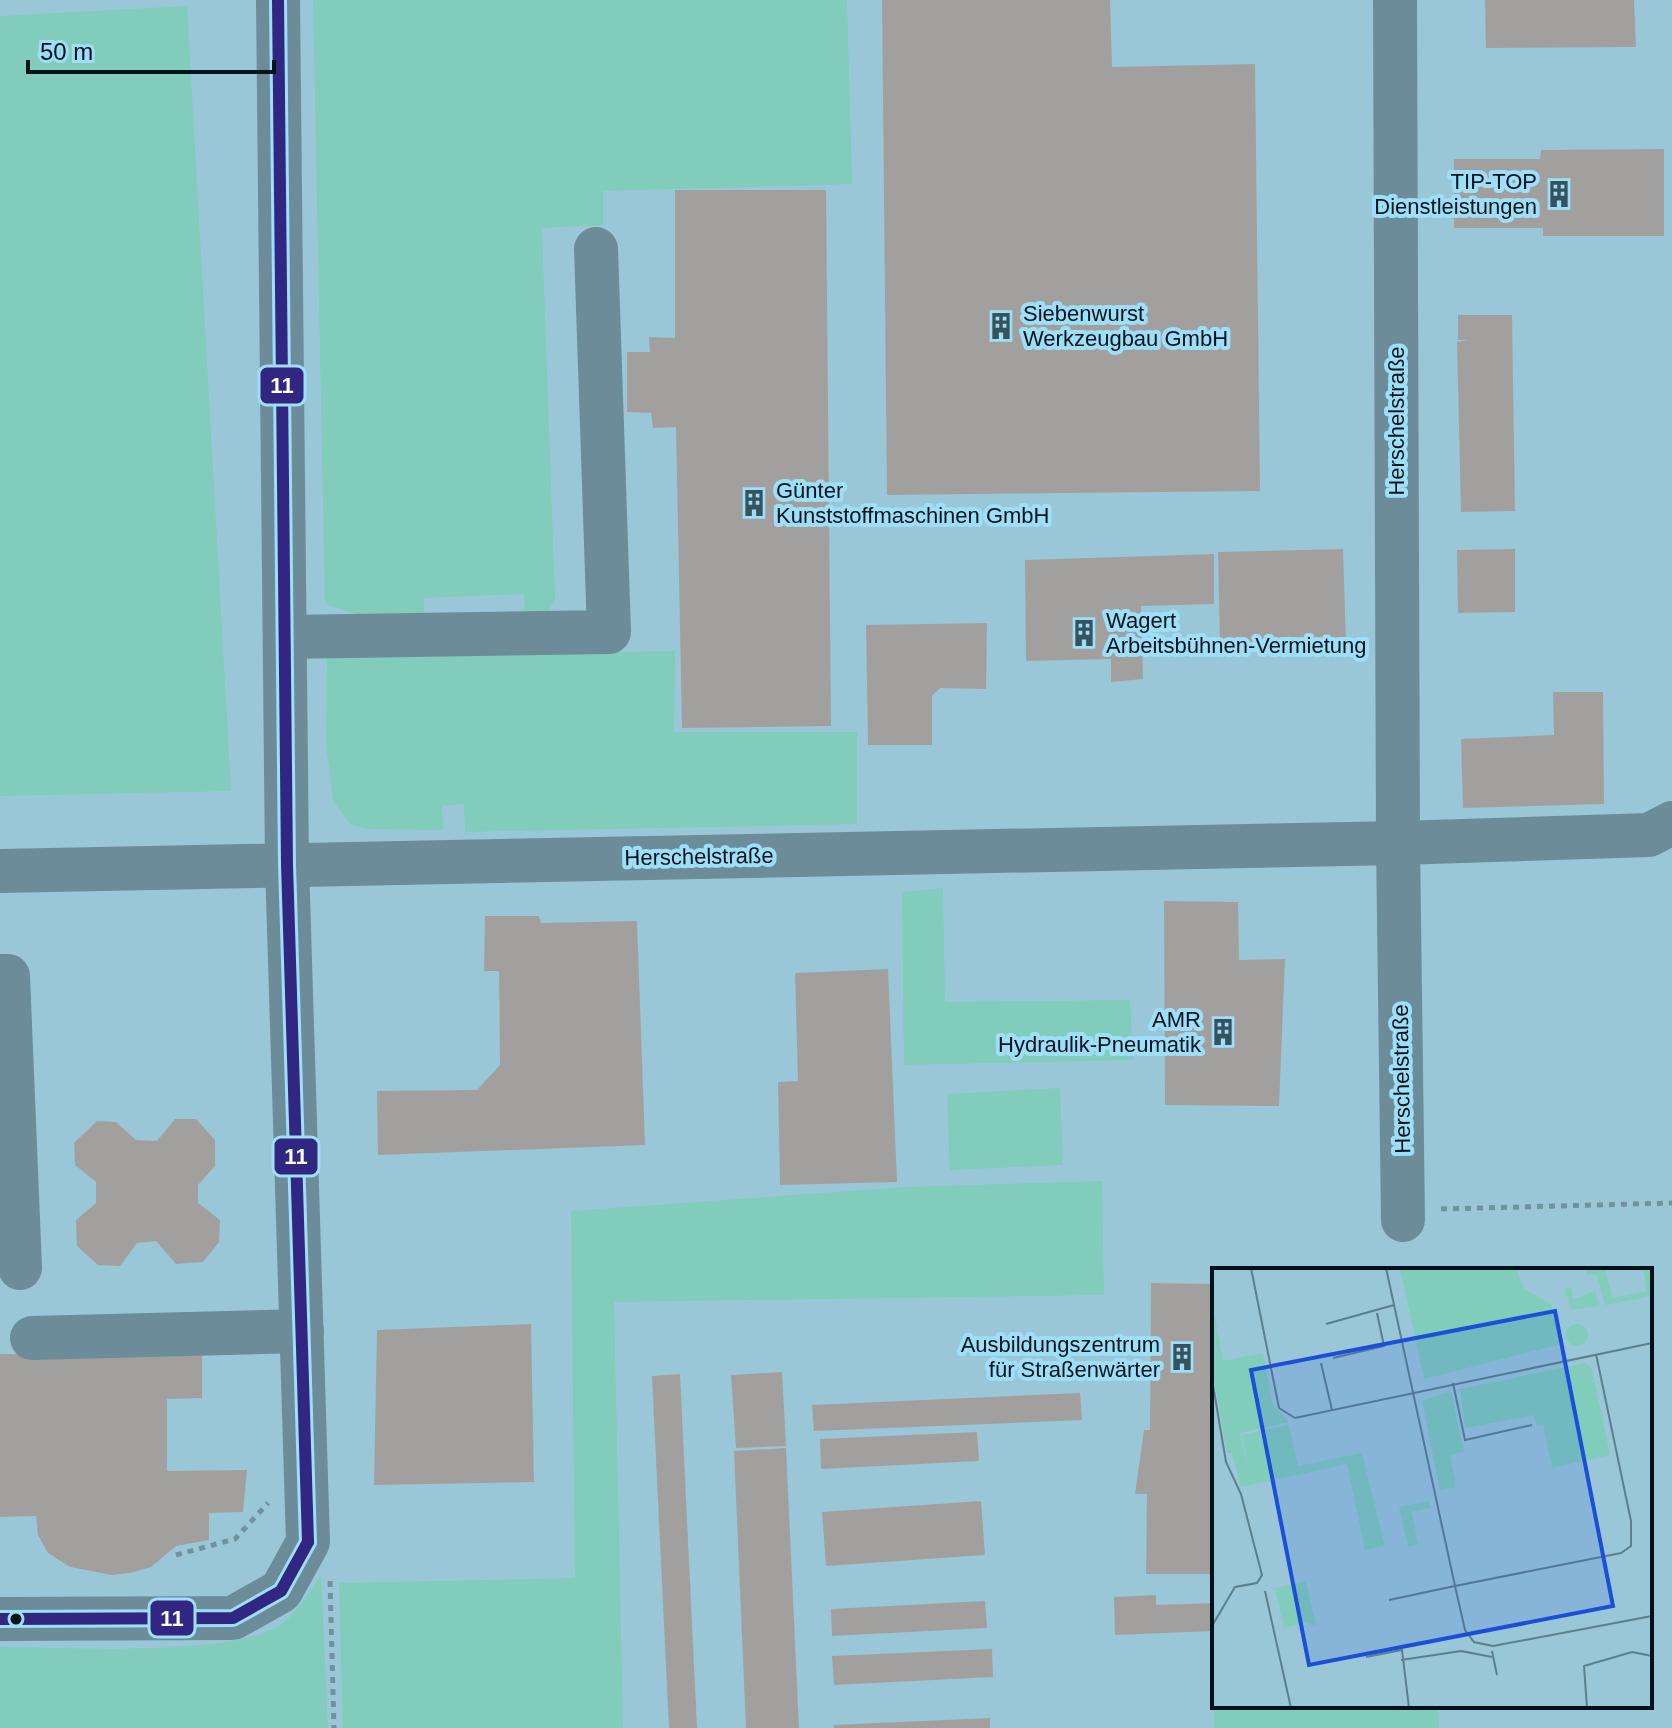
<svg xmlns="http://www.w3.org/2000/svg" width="1672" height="1728" font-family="Arial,sans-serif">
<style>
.green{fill:#81ccbb}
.building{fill:#a2a09f}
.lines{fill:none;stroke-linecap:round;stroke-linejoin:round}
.path{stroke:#71919c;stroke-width:5;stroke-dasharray:6 6;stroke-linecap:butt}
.minor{stroke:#6b8c98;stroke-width:44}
.bus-1-casing{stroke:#9ddff8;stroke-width:18}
.bus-1{stroke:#312783;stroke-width:12}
.bus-dot{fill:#00131b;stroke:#9ddff8;stroke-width:3}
.labels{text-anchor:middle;stroke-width:8;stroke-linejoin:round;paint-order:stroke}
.poi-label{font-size:22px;fill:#00131b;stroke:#9ddff8;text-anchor:end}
.street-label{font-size:22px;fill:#00131b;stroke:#9ddff8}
.inset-road{fill:none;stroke:#5c7f8c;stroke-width:2}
.view{fill:#1d4ed8;fill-opacity:0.15;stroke:#1d4ed8;stroke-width:4}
.inset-edge{fill:none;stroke:#00131b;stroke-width:4}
.line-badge{stroke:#9ddff8;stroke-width:3}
.badge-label{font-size:22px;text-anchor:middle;font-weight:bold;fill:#fff}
</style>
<rect width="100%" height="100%" fill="#9ac7d8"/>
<g class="green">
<path d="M313,0H847L852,184L603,191V225L542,228L555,600L544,617L525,620L524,594L424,598V621L359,615L325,604Z"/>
<path d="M187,6L231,791L0,796V16Z"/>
<path d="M675,651L674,732H857V824L465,832L464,804L442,806L443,830L369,829L351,825L333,801L326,743L327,658Z"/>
<path d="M943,888L945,1002L1130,1000L1133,1060L904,1065L902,892Z"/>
<path d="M1060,1088L1063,1165L950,1170L947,1094Z"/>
<path d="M1102,1181L1104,1295L614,1302L623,1728H343L339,1583L575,1578L571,1211L905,1187Z"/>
<path d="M321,1575L328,1728H0V1647C62,1647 238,1658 283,1623C298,1610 310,1592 321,1575Z"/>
<path d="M1213,1654L1214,1706H1438L1439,1728H1214Z"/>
</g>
<g class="building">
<path d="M882,0H1110L1112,67L1255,64L1260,491L887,495Z"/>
<path d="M1485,0H1634L1636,47L1486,48Z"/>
<path d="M1664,149V236H1543V228H1454V159H1540L1541,150Z"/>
<path d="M675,190H826L831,726L682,728L676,427L653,428L651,413L627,412V352H650L649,337L675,338Z"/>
<path d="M1458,315H1512L1515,511L1461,512L1457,342L1468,340H1458Z"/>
<path d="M1343,549L1346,644L1220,646L1218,552Z"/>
<path d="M1515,549V612L1458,613L1457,550Z"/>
<path d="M1214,554V604L1141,606L1143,679L1111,682V659L1026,661L1025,560Z"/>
<path d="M987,623L986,689L940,688L932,696V745H868L866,625Z"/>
<path d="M1553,692H1603L1604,804L1463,808L1461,739L1554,735Z"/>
<path d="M1164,901L1238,902L1239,960L1285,959L1279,1106L1165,1105Z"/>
<path d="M485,916H539L541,923L637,921L645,1145L378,1155L377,1091L477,1090L500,1065L499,971H484Z"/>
<path d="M888,969L897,1182L780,1185L778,1082L798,1081L795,973Z"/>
<path d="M175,1119H196L215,1140V1166L198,1185V1203L220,1220L219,1242L203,1262L176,1264L156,1241L137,1243L120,1266L98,1265L77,1246L76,1220L96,1203V1182L75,1165L74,1143L97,1121L116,1122L136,1140L157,1141Z"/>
<path d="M1151,1283L1214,1284V1574H1146L1147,1494H1135L1144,1430H1150Z"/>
<path d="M531,1324L534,1482L374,1485L377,1330Z"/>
<path d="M0,1354L202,1355V1398L167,1399V1471L247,1470L243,1512L209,1513V1540L176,1546L151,1567L130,1573L112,1575L70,1567L48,1553L38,1535L36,1516L0,1517Z"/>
<path d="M782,1372L786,1446L736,1448L731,1375Z"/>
<path d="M680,1374L697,1728H669L652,1376Z"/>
<path d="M1080,1393L1082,1420L814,1431L812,1405Z"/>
<path d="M977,1432L979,1461L821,1469L820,1439Z"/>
<path d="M786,1448L799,1728H746L734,1451Z"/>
<path d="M981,1501L985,1555L826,1566L822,1512Z"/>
<path d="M1156,1595V1605L1214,1603V1631L1115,1635L1114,1597Z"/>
<path d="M985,1601L987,1628L832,1636L831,1609Z"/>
<path d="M992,1649L993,1677L834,1685L832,1656Z"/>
<path d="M990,1718V1728H834L833,1725Z"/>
</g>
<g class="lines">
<g class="path">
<path d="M1441,1209L1672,1203"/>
<path d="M176,1555L235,1539L268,1503"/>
<path d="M330,1581L334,1728"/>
</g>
<g class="minor">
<path d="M285,637L609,632L596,249"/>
<path d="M0,871L1398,843L1395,0"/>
<path d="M0,976H8L20,1268"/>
<path d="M1403,1220L1398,843L1649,835L1672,823"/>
<path d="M32,1338L302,1331"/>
<path d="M0,1619L233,1618L281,1591L308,1542L287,864L278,0"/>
</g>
<g class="bus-1-casing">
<g id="bus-1">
<path d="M278,0L287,864L308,1542"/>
<path d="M0,1619L233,1618L281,1591L308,1542"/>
</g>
</g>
<use href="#bus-1" class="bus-1"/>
</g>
<defs>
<g id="building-bare" transform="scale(2.16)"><path d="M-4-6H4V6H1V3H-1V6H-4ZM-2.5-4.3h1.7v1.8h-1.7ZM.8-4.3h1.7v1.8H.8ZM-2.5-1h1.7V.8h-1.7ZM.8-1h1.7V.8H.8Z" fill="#36525d" stroke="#9ddff8" stroke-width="2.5" paint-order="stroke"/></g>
</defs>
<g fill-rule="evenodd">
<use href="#building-bare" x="1559" y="194"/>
<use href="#building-bare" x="1001" y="326"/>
<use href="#building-bare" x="754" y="503"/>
<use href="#building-bare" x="1084" y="633"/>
<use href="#building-bare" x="1223" y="1032"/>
<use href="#building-bare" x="1182" y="1357"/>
</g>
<circle class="bus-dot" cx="16" cy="1619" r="7"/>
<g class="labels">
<g class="poi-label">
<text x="1537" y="189">TIP-TOP<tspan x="1537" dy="25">Dienstleistungen</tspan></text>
<text x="1023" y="321" text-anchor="start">Siebenwurst<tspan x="1023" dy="25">Werkzeugbau GmbH</tspan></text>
<text x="776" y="498" text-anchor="start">Günter<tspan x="776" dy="25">Kunststoffmaschinen GmbH</tspan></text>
<text x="1106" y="628" text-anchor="start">Wagert<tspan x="1106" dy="25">Arbeitsbühnen-Vermietung</tspan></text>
<text x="1201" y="1027">AMR<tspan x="1201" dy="25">Hydraulik-Pneumatik</tspan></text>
<text x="1160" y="1352">Ausbildungszentrum<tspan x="1160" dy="25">für Straßenwärter</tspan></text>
</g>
<g class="street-label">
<text transform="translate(1396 421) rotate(-90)" y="8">Herschelstraße</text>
<text transform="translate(699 856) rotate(-1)" y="8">Herschelstraße</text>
<text transform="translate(1401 1079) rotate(-91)" y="8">Herschelstraße</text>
</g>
</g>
<g transform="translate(1212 1268)">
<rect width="440" height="440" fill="#9ac7d8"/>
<path d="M188,0H304L312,21L339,36L349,76L212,111ZM374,0H393L400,30L435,23L431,0H440V28L393,37L385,6L375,7ZM359,20L361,31L383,23L387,38L359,42L353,21ZM0,33L11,93L51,85L61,137L77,154L28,165L38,209L30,167L77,157L86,198L150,185L173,278L153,282L135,196L29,219L20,185H15L0,98ZM354 67a11 11 0 1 1 22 0a11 11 0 1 1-22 0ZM374,95L380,102L398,187L340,200L331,156L325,157L322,147L253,160L248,121ZM239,123L252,184L238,187L244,219L228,222L210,133ZM217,233L219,240L200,244L206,276L196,279L187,239ZM94,313L104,358L95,354L72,360L63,320Z" fill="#81ccbb"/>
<path class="inset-road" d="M39,0L67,140L83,150L440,75M174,0L243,318L409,285L419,278V253L384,86M114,56L182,37M121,90L172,78L165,45M109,95L120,142M0,111L14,194L29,226L50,307L45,315L23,319L0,358M241,115L253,172L320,157M53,323L79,440M177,332L243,318L253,362L262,374L281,378L440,348M280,383L285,407M154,389L190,382L197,440M189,392L249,383L280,389M375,440L372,398L420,384L440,388"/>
<path class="view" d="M343,43L401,338L97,397L39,102Z"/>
<rect width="440" height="440" class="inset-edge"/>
</g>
<g class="line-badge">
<rect x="259" y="366" width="46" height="39" rx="8" fill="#312783"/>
<rect x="273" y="1137" width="46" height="39" rx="8" fill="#312783"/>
<rect x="149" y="1599" width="46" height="38" rx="8" fill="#312783"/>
</g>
<g class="badge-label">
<text x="282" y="393">11</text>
<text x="296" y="1164">11</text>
<text x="172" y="1626">11</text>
</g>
<path d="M28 60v12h246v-12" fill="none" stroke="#00131b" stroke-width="4"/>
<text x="40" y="60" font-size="24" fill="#00131b" stroke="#9ddff8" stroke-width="6" paint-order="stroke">50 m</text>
</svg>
